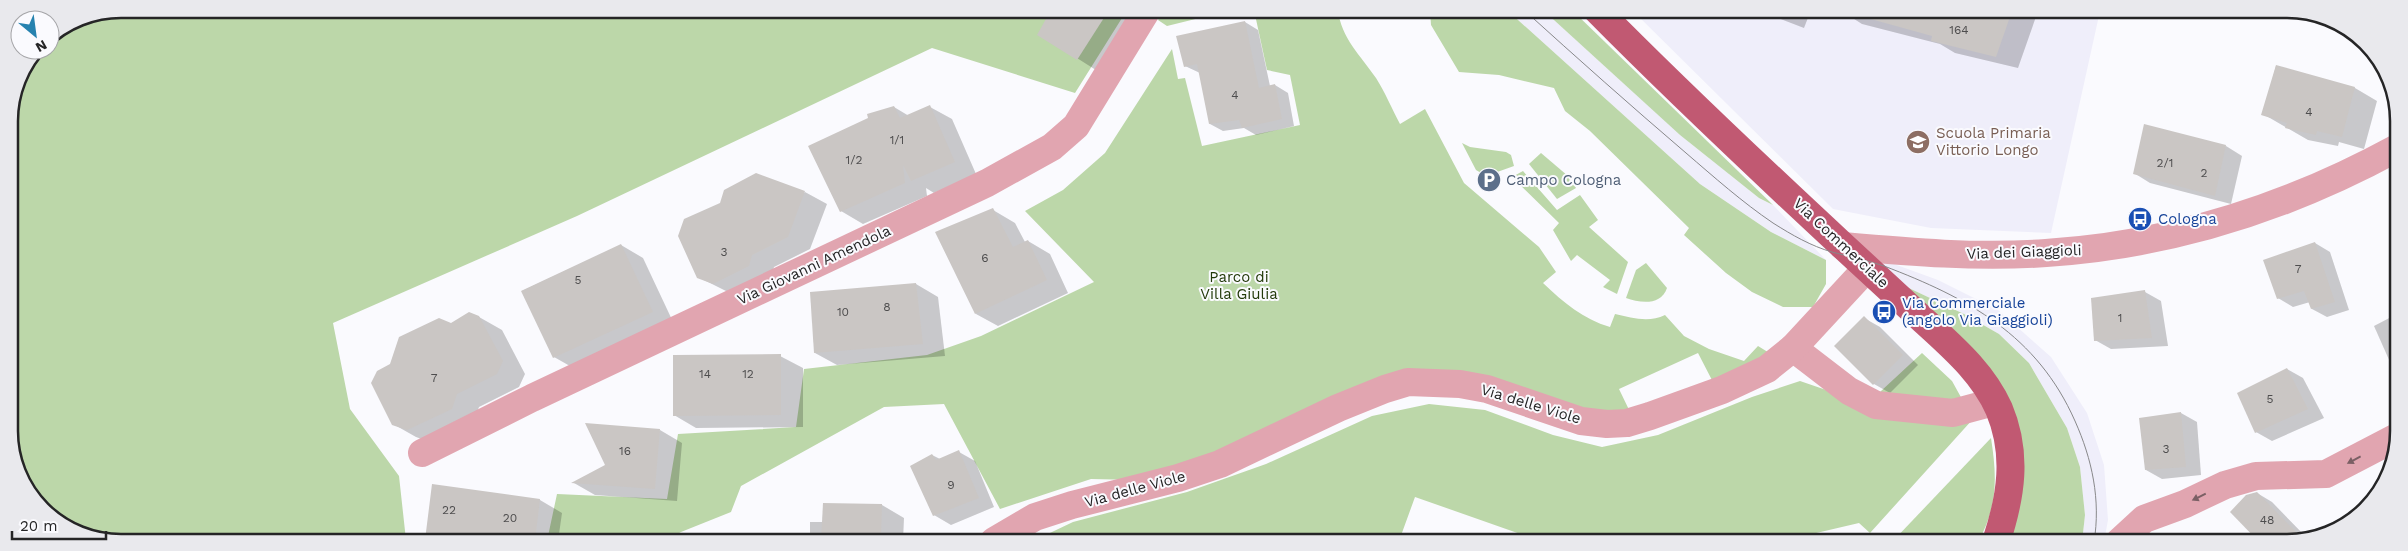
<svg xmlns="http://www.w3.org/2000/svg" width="2408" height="551" font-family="'Work Sans',sans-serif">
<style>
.built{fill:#efeefa}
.green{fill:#bcd7a9}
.shadow{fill:#0003}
.building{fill:#cac6c4}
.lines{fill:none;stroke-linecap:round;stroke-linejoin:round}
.minor{stroke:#e1a5b0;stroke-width:28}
.major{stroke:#c15972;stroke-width:28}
.tram{stroke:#88888a;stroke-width:1}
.oneway{fill:#7a5f64}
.labels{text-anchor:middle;stroke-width:4;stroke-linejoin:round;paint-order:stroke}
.number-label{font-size:12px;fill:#4e4d4e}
.education-label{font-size:15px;fill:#785e54;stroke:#fafafe;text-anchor:start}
.service-label{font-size:15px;fill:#4e5e75;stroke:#fafafe;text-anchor:start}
.transit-label{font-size:15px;fill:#164399;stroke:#fafafe;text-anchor:start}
.street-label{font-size:15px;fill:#252526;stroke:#fafafe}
.park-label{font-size:15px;fill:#223909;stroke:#fafafe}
.rim{fill:none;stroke:#252526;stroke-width:2.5}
</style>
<rect width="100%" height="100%" fill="#fafafe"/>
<g class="built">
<path d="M1507,10H1543L1680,135L1759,198L1773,205L1826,260L1771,232L1700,184Z"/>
<path d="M1632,10L2100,11L2051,233L1931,228L1833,209Z"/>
<path d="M1872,256L1938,280L1998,310L2051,357L2087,413L2104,465L2108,520L2104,542H2082L2085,515L2080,467L2067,428L2029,363L1999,334L1964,314L1896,282Z"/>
</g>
<g class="green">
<path d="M121,9L1127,10L1075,93L932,48L577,216L333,323L350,409L399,476L406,540H99L42,510L11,452L9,114L17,78L36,50H50V36L78,17Z"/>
<path d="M1165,10H1232L1167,26L1158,20Z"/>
<path d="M1254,10H1338C1341,38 1361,56 1376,78C1385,92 1392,109 1400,124L1425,109L1464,183L1539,247L1556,272L1543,283C1564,303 1583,319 1610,327L1615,314C1632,318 1649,323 1665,315L1684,336L1709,349L1744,361L1758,346L1771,354L1714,384L1698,353L1619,389L1632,416L1611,419L1447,374L1236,448L1137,480L1091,479L1000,509L944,404L884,407L741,486L731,512L681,532L665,541H547L557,494L667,499L678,434L796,427L804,369L927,355L981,336L1094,282L1025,211L1063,190L1105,153L1172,49L1178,79L1185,78L1202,146L1300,125L1290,75L1267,70Z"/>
<path d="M1430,10H1507L1700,184L1771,232L1826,260V284L1813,307H1783L1752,292L1726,273L1684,235L1689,228L1590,131L1565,111L1554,88L1499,75L1459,72L1431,25Z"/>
<path d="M1543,10H1572L1773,205L1759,198L1680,135Z"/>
<path d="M1462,143L1470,147L1506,152L1511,155L1514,166L1486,176L1476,170Z"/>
<path d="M1541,153L1568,176L1576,188L1557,199L1529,164Z"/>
<path d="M1523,171L1557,210L1580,195L1598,220L1589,227L1628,262L1617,294L1603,287L1610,280L1577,255L1571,261L1553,230L1559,223L1512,177Z"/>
<path d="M1646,263L1667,288C1661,306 1640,303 1626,298L1636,270Z"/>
<path d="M1896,282L1964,314L1999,334L2029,363L2067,428L2080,467L2085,515L2082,542H2007L2014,418Z"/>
<path d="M1922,353L1952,381L1973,419L1870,533L1859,523L1812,534L1801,542L1533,541L1532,538L1415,497L1399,541H1033L1073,522L1187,492L1266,464L1372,416L1429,404L1485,410L1553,435L1602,447L1658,435L1752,397L1800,381L1867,404Z"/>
<path d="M1991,438C1997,477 1998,506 1978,542H1892Z"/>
</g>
<g class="shadow">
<path d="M1034,10H1136L1099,72L1039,34L1047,19Z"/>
<path d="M1757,10H1811L1804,28Z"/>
<path d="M1840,10L2038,11L2018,68L1955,53L1940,44L1862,24Z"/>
<path d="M1245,22L1258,30L1270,86L1275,85L1288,93L1294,126L1256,135L1244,128L1223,131L1210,124L1200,73L1185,66Z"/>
<path d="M2276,66L2355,88L2377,101L2364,149L2339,142L2338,146L2308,140L2263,114Z"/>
<path d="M894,107L909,116L930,107L952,119L976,174L934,193L926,188L927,196L863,224L841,211Z"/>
<path d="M2226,146L2242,156L2231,204L2150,183L2134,173Z"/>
<path d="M805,192L827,204L810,249L774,267L771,278L736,296L698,277Z"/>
<path d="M993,210L1015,223L1025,242L1028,241L1050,254L1068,293L998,326L976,314Z"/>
<path d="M2315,243L2330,252L2349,310L2327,317L2312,309L2310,302L2293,307L2278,298Z"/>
<path d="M621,245L643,258L674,324L577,370L554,357L522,291Z"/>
<path d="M916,284L938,297L945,356L837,365L815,353L811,293Z"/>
<path d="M2145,292L2161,301L2168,346L2111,349L2095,340Z"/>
<path d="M2397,314V367L2390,362L2374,326Z"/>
<path d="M479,317L502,330L525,374L519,387L479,407L474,421L430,442L416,437L393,424L391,365L451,324Z"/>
<path d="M1864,318L1880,327L1918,365L1890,393L1874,384L1836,346Z"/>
<path d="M780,356L803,368V427L696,428L674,415Z"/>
<path d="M2287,369L2303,378L2324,418L2272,441L2256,432Z"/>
<path d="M2181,413L2197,422L2201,475L2162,479L2146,470Z"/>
<path d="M660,430L682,443L677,501L595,495L574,483L607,466Z"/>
<path d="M959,452L975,461L994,507L951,525L934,515L932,455L940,459Z"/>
<path d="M433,486L540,500L562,513L558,541L426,540Z"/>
<path d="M2257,493L2272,502L2306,537L2294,542H2263Z"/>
<path d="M2373,494L2361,514L2354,517Z"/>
<path d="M882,505L904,518L903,541H810V522H824Z"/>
<path d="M1444,534L1464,541H1441Z"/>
</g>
<g class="building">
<path d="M1051,10H1109L1077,60L1037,35Z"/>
<path d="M1868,10H1926L2012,11L1996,57L1931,41L1932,36L1867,18Z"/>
<path d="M1245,21L1259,88L1275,84L1282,119L1242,128L1239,120L1209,124L1197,64L1184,67L1176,36Z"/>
<path d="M2276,65L2355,87L2342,137L2317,131L2316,135L2285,128L2287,123L2261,115Z"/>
<path d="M930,105L955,162L911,181L903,165L905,183L840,212L808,146L868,118L867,114L894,106L900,118Z"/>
<path d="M2144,124L2226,145L2215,196L2133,174Z"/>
<path d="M756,173L805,191L788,237L752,255L749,266L713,284L697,278L678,236L684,219L720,203L724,190Z"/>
<path d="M993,208L1013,247L1028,240L1047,280L975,314L935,232Z"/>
<path d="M2315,242L2335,302L2311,309L2304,291L2277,299L2263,260Z"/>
<path d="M621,244L653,312L553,358L521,291Z"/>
<path d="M916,283L923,344L814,353L810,292Z"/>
<path d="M2145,290L2152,338L2094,341L2091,298Z"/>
<path d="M469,312L479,316L503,361L497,374L457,394L452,409L407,430L392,425L371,383L377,371L390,364L399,337L439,318L451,323Z"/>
<path d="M1864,316L1903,355L1873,385L1834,346Z"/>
<path d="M781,354V415L673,416V355Z"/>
<path d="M2287,368L2308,409L2255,433L2237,393Z"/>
<path d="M2181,412L2186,467L2145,470L2139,418Z"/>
<path d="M585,423L660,429L655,489L571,483L605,465Z"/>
<path d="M959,450L979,498L933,516L910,466L932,454L936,460Z"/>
<path d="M432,484L540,499L535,541L425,540Z"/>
<path d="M2257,492L2303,539L2294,542H2259L2230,512L2246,495Z"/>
<path d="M823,503L882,504L881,537L872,541H821Z"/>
</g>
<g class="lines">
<g class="minor">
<path d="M1843,246C1910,252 1978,258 2046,253C2172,245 2287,208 2397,148"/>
<path d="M1793,348L1849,391L1876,405L1953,413L1994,402"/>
<path d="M422,453L532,398L987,183L1052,147L1076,126L1147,10"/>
<path d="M994,541L1035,517L1072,505L1178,478L1220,464L1338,408L1385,389L1408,382L1460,384L1487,389L1581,421L1607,424L1627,423L1650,416L1722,390L1767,369L1793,348L1867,268"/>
<path d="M2119,542L2144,519L2185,504L2225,485L2256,476L2326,474L2397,437"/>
</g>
<path class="major" d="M1597,10C1677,91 1760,169 1843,246C1869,270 1895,294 1921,318C1950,345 1982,371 1999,409C2018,454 2011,497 1996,542"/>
<path class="tram" d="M1524,10C1577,58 1631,106 1686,153C1714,177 1742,202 1773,223C1792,235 1811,246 1832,252C1850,257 1867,260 1884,266C1968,298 2037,335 2075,421C2092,459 2101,500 2094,542"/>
</g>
<defs><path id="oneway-solid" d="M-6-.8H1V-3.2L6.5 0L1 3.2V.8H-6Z" transform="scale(1.25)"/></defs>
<g class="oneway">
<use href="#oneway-solid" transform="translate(2354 460) rotate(152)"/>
<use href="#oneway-solid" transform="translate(2199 497) rotate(154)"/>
</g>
<defs>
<g id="school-disc" transform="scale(1.25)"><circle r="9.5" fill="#8d6e63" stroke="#fafafe"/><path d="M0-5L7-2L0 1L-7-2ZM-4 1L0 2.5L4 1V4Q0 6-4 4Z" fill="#fff"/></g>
<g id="parking-disc" transform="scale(1.25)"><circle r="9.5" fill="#5c6f8a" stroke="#fafafe"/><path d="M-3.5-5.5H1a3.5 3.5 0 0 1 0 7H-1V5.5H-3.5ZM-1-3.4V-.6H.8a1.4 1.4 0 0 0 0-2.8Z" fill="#fff"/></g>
<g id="bus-disc" transform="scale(1.25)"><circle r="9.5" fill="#1a4fb4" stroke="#fafafe"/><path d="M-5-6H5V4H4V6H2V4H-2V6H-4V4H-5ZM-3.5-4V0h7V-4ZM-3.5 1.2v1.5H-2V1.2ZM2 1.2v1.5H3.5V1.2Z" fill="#fff"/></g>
</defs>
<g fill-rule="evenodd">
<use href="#school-disc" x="1918" y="142"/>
<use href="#parking-disc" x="1489" y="180"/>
<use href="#bus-disc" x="2140" y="219"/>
<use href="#bus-disc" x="1884" y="312"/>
</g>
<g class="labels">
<g class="number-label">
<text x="1959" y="34">164</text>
<text x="1235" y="99">4</text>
<text x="2309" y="116">4</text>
<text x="897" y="144">1/1</text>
<text x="854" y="164">1/2</text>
<text x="2165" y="167">2/1</text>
<text x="2204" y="177">2</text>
<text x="724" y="256">3</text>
<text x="985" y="262">6</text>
<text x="2298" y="273">7</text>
<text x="578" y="284">5</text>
<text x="887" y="311">8</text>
<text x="843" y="316">10</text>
<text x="2120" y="322">1</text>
<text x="705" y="378">14</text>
<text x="748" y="378">12</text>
<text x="434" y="382">7</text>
<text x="2270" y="403">5</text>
<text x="2166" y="453">3</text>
<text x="625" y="455">16</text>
<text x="951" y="489">9</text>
<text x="449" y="514">22</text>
<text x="510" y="522">20</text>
<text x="2267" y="524">48</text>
</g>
<g class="education-label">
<text x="1936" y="138">Scuola Primaria<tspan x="1936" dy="17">Vittorio Longo</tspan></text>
</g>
<g class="service-label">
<text x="1506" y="185">Campo Cologna</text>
</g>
<g class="transit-label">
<text x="2158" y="224">Cologna</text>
<text x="1902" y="308">Via Commerciale<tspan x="1902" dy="17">(angolo Via Giaggioli)</tspan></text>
</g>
<g class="street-label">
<text transform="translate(1841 243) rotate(43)" y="5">Via Commerciale</text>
<text transform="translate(2024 252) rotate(-2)" y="5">Via dei Giaggioli</text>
<text transform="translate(814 265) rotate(-25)" y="5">Via Giovanni Amendola</text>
<text transform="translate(1531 404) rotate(17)" y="5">Via delle Viole</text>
<text transform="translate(1135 489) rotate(-15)" y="5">Via delle Viole</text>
</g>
<g class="park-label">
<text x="1239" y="282">Parco di<tspan x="1239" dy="17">Villa Giulia</tspan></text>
</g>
</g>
<path d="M0 0H2408V551H0ZM121 18H2287A103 103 0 0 1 2390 121V431A103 103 0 0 1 2287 534H121A103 103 0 0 1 18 431V121A103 103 0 0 1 121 18Z" fill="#e9e9ed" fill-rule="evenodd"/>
<path class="rim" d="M121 18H2287A103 103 0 0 1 2390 121V431A103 103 0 0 1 2287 534H121A103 103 0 0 1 18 431V121A103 103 0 0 1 121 18Z"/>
<g transform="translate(35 35) rotate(151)"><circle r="24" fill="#fafafe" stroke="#a5a5a8"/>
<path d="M0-4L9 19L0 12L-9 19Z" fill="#2682af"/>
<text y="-8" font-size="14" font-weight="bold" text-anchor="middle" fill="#252526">N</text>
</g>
<path d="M12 531v8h94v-8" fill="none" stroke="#252526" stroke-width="2.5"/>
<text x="20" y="531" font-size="15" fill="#252526" stroke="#fafafe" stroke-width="4" paint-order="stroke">20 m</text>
</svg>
